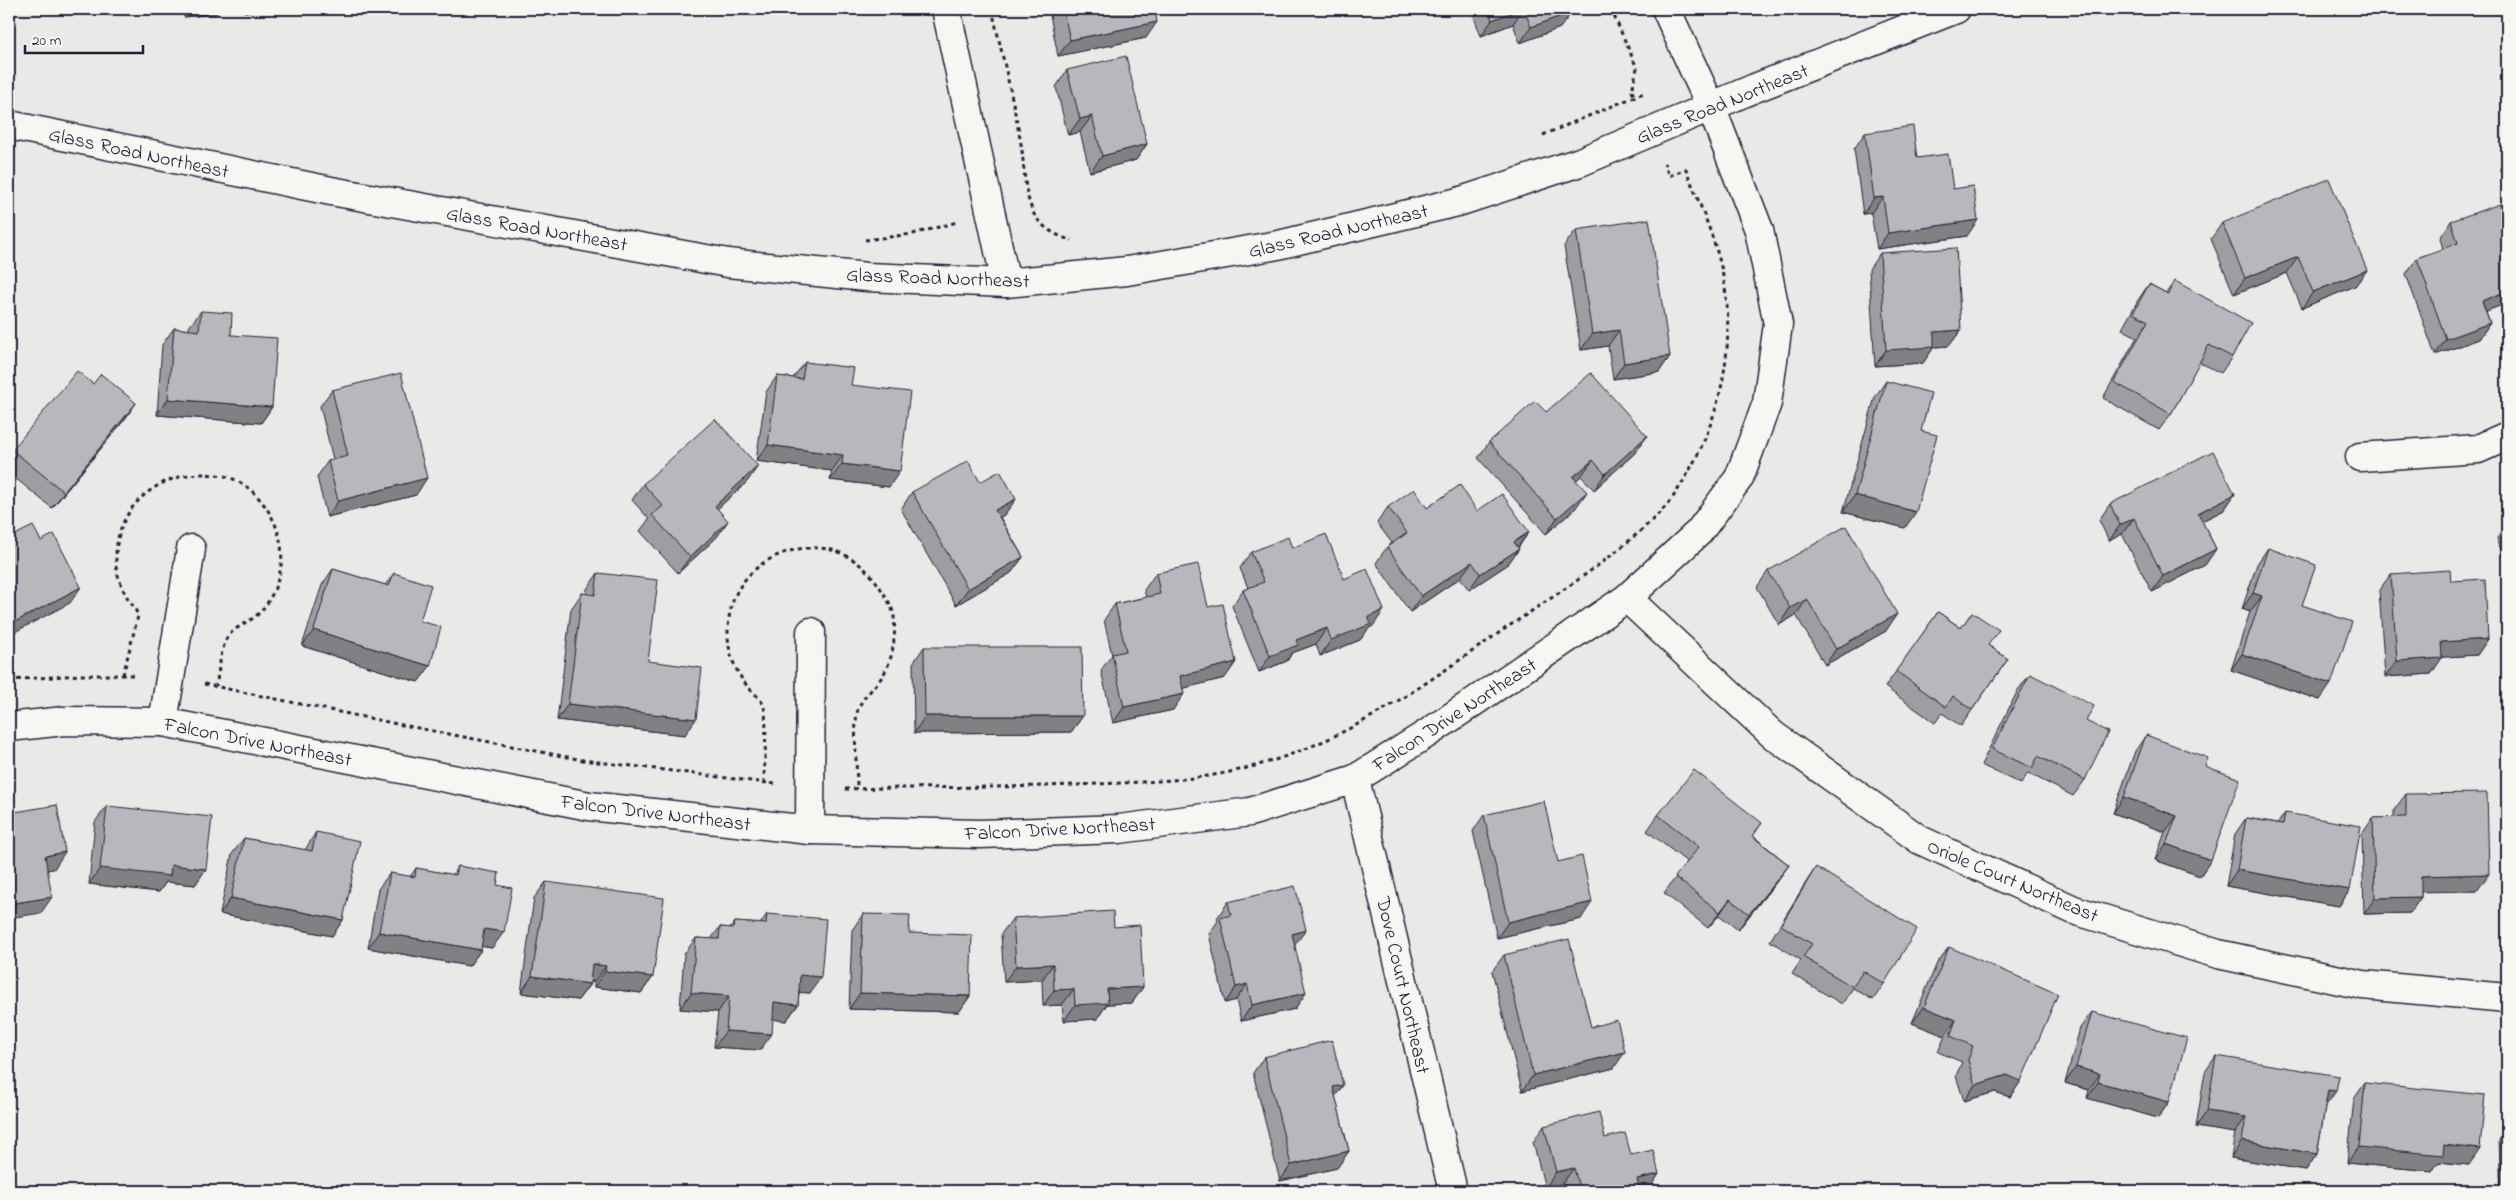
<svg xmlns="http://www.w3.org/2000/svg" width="2516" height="1200" font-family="'Indie Flower',sans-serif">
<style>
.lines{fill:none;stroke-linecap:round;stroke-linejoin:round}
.minor-casing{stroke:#22223b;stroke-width:31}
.path{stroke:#22223b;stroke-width:3;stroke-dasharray:4 4;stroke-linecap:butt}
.minor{stroke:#f6f6f2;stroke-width:28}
.wall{fill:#9e9ea2;stroke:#22223b}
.shaded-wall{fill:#818184;stroke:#22223b}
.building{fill:#b8b8bc;stroke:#22223b}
.labels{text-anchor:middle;stroke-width:4;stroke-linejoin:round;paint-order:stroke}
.street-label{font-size:20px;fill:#22223b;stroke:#f6f6f2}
</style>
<rect width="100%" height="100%" fill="#e9e9e7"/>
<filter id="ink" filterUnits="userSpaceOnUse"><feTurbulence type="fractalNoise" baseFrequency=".02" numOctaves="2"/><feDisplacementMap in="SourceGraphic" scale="10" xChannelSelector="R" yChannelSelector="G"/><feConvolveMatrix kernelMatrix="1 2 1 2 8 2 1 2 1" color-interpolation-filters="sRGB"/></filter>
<g filter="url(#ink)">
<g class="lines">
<g class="minor-casing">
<g id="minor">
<path d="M946,9L1006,283"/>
<path d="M9,125L331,191L728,263L867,277L1006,283L1127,271L1278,245L1458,202L1580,162L1755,88L1956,9"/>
<path d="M2360,457L2478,449L2507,436"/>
<path d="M1627,598L1773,735L1920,840L2074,910L2218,954L2363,985L2507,998"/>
<path d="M163,722L191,549"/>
<path d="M9,727L64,721L163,722L589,806L810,830L980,834L1119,829L1250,812L1355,779L1428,733L1627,598L1699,532L1739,478L1767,403L1778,324L1759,230L1711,107L1666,9"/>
<path d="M1355,779L1453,1191"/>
<path d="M810,830L811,632"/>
</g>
</g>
<g class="path">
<path d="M992,9C1002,54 1013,99 1021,144C1025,168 1023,189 1033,212C1039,226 1057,237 1072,240"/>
<path d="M1611,9L1637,68L1632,91L1635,98"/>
<path d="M1543,135L1646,92"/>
<path d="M865,240L913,234L957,222"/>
<path d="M123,675L138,616C136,609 131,604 127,597C121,586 116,573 116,561C114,509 156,473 205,474C213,475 224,475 231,478C263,491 286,531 281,565C279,582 270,604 257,615C248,623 234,627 227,638C220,652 219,671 216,686"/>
<path d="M9,680L80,675H135"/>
<path d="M204,684L397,724L583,760L776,784"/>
<path d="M764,783C764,765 768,722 764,707C762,699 753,693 748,687C729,664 724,637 731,608C741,565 791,540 832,550C852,555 871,572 881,589C886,597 893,607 894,617C896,635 893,660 883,675C876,687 863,696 858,709C853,726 857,769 857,788"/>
<path d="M845,789C930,787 1014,788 1098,784C1142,782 1187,781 1230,772C1333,750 1408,696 1493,637C1551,597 1615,560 1664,508C1677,494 1686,476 1695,460C1724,403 1735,339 1723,276C1716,239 1699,204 1686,169L1669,176L1664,163"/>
</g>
<use href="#minor" class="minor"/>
</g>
<g class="wall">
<path d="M183,9H243L218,10L216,14L184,17Z"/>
<path d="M1054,9H1155L1146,38L1058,56L1050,15Z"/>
<path d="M1471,9H1570L1560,28L1520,43L1513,24L1481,36Z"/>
<path d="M1067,70L1147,144L1136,160L1090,172L1080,132L1068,135L1056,87Z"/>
<path d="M1865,133L1917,158L1953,189L1967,236L1877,249L1871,213L1863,214L1854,149Z"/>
<path d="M2451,221L2507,225V303L2486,311L2490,323L2479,339L2435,355L2406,274L2417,258L2443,249L2440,238Z"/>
<path d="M2222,223L2367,270L2355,286L2302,308L2287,273L2234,294L2211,239Z"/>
<path d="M1576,230L1670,356L1659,372L1613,379L1608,346L1581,350L1564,246Z"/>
<path d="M1880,253L1961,330L1949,346L1934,347L1923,363L1875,366L1869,269Z"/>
<path d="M2175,281L2232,357L2221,373L2199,362L2171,414L2159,430L2103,398L2137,337L2122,329L2138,300L2149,284L2166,293Z"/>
<path d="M201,311L231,335L272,407L261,423L157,415L162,345L174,328L189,330V327Z"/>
<path d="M805,362L851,385L889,487L830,480L832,471L756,461L766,392L777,376L793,378Z"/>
<path d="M1886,381L1921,431L1905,528L1843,512L1875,397Z"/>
<path d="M332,390L416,495L327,517L317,477L328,461L333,459L320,406Z"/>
<path d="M136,403L125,419L52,508L9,473V455L12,450Z"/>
<path d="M1647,436L1636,452L1594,490L1581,476L1576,481L1575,509L1546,534L1478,458L1489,442Z"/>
<path d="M747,482L717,509V537L678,573L640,531L649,519L632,500L643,484Z"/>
<path d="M980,482L1016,499L1004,515L1000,517L1023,557L1011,573L956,605L901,509L912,492Z"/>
<path d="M2235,494L2224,510L2202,521L2216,549L2205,565L2152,592L2122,534L2109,541L2099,520L2110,504Z"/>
<path d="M1388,507L1427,508L1529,532L1518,548L1519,549L1507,565L1469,590L1460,578L1410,612L1376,563L1387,547L1392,543L1377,523Z"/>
<path d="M2507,524V569L2497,538Z"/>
<path d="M1292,548L1344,579L1373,626L1369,628L1360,640L1320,656L1316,644L1292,653L1287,661L1259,672L1232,606L1243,590L1248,588L1240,568L1251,552Z"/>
<path d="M2268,548L2302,605L2320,700L2231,670L2250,612L2242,609L2257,564Z"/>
<path d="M333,569L385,585L394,573L420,621L430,666L418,682L302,646L322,585Z"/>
<path d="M1768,571L1886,631L1825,665L1796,615L1779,625L1757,587Z"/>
<path d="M598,573L648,661L685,735L557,720L571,609L582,593L586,594L587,589Z"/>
<path d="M1156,573L1225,678L1183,688L1173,710L1113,723L1101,670L1112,655L1104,620L1115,604L1146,597L1144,590Z"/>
<path d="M2391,574L2451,581L2488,639L2477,655L2442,657L2431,674L2385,677L2379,590Z"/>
<path d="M1938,612L1961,628L1972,612L1988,645L2008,659L1961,726L1942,713L1935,723L1885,687Z"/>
<path d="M924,647L1083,716L1071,732L914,733L913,663Z"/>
<path d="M2030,674L2086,721L2085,780L2073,796L2028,773L2021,784L1981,765L2018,690Z"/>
<path d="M2146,735L2205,766L2211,860L2200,876L2155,860L2165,832L2113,813L2135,751Z"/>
<path d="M2406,794L2477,891H2421V897L2410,913L2364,914L2362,834L2373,818H2394V810Z"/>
<path d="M107,806L206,869L195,885L166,882L159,892L89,884L95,822Z"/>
<path d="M2285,813L2350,890L2339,906L2226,886L2235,834L2246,818L2278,823Z"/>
<path d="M1484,815L1558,862L1581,919L1497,938L1473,831Z"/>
<path d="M1658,815L1762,823L1753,836L1789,865L1777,881L1738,930L1719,915L1708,928L1664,893L1687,862L1647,831Z"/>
<path d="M316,832L343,920L332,936L220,914L232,854L244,838L305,850Z"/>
<path d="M458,866L497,885L492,948L481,946V950L469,966L368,948L378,889L390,873L410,877L416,868L452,875Z"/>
<path d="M1816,867L1884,984L1873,1000L1853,988L1842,1004L1792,974L1801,960L1770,941L1805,884Z"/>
<path d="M546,882L653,977L641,993L594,987V982H590V984L578,1000L521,993L534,898Z"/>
<path d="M1228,902L1295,945V1009L1241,1021L1236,1000L1225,1003L1209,934L1218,921L1217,918Z"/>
<path d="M767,914L821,977L810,993L799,992L798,1005L786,1021L773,1019L760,1050L714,1047L718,1012L680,1009L684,954L696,938L711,939L720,927L731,928L735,922L760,924Z"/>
<path d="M863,914L909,933L970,996L959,1012L849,1009L852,930Z"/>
<path d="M1013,918L1114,927L1143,987L1132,1003L1107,1004L1097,1019L1064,1021L1062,1005L1043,1006L1042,980L1004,982L1001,934Z"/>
<path d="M1949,947L2021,1081L2010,1097L1995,1092L1964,1101L1956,1076L1962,1062L1938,1052L1945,1036L1912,1023L1937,963Z"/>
<path d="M1504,955L1591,1027L1614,1068L1522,1091L1492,971Z"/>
<path d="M2092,1012L2169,1102L2158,1118L2087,1098L2089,1090L2065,1083L2080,1028Z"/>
<path d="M2216,1056L2325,1107L2317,1154L2306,1170L2231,1158L2235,1133L2196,1127L2205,1072Z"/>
<path d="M1264,1057L1343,1085L1335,1096L1349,1151L1337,1168L1280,1181L1253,1073Z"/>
<path d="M2365,1083L2469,1165L2439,1162L2432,1171L2347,1163L2354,1099Z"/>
<path d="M1544,1126L1605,1138L1659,1174L1648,1190L1643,1191H1564L1562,1184L1545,1188L1533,1142Z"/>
<path d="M2507,1129V1191H2501L2499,1140Z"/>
</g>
<g class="shaded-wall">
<path d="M189,9H243L218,10L216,14L184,17Z"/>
<path d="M246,9H275L274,10L244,12Z"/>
<path d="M1522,9H1523L1513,24L1481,36L1492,20Z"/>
<path d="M1572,12L1560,28L1520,43L1531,27Z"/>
<path d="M1157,22L1146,38L1058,56L1070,40Z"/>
<path d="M1092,116L1080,132L1068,135L1080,119Z"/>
<path d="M1147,144L1136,160L1090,172L1102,156Z"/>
<path d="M1883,197L1871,213L1863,214L1874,198Z"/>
<path d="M1978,220L1967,236L1877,249L1888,233Z"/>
<path d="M2298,257L2287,273L2234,294L2245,278Z"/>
<path d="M2367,270L2355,286L2302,308L2313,292Z"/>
<path d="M2507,291V303L2471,317L2482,301Z"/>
<path d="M2490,323L2479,339L2435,355L2446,339Z"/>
<path d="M1619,330L1608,346L1581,350L1592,334Z"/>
<path d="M1961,330L1949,346L1934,347L1923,363L1875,366L1886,350L1934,332Z"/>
<path d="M1670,356L1659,372L1613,379L1624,363Z"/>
<path d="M168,399L272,407L261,423L157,415Z"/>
<path d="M136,403L125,419L52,508L64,492Z"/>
<path d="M1647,436L1636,452L1594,490L1605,474Z"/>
<path d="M768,445L843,455L832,471L756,461Z"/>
<path d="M1593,460L1581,476L1562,493L1573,477Z"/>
<path d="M842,464L900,471L889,487L830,480Z"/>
<path d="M758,466L747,482L703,522L715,506Z"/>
<path d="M427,478L416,495L327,517L338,501Z"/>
<path d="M1587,492L1575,509L1546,534L1557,518Z"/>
<path d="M2235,494L2224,510L2186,529L2198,513Z"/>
<path d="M1855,495L1916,512L1905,528L1843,512Z"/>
<path d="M1016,499L1004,515L984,526L995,510Z"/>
<path d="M2134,518L2122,534L2109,541L2120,525Z"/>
<path d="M728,521L717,537L678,573L690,557Z"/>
<path d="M1529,532L1517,548L1514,542Z"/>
<path d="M1519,549L1507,565L1469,590L1480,574Z"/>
<path d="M2216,549L2205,565L2152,592L2163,576Z"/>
<path d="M1023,557L1011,573L956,605L968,589Z"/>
<path d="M1472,562L1460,578L1410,612L1421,596Z"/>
<path d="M81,587L70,603L9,635V625Z"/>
<path d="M2253,593L2262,596L2250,612L2242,609Z"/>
<path d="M1807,599L1796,615L1779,625L1790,608Z"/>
<path d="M1384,610L1373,626L1369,628L1360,640L1320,656L1331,640L1368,617Z"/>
<path d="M1897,614L1886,631L1825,665L1836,649Z"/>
<path d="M1327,628L1316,644L1292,653L1287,661L1259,672L1270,656L1296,640Z"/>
<path d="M314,630L430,666L418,682L302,646Z"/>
<path d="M2488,639L2477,655L2430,658L2441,642Z"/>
<path d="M2242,654L2331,684L2320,700L2231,670Z"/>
<path d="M2442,658L2431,674L2385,677L2397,661Z"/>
<path d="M1236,662L1225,678L1169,692L1180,676Z"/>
<path d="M1184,694L1173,710L1113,723L1124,707Z"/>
<path d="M568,704L696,719L685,735L557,720Z"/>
<path d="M925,716H1083L1071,732L914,733Z"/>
<path d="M2124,797L2177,816L2165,832L2113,813Z"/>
<path d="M2166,844L2211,860L2200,876L2155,860Z"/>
<path d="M65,852L54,869L33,872L45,856Z"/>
<path d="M171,865L206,869L195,885L166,882L159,892L89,884L100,868Z"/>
<path d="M1789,865L1777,881L1738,930L1749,914Z"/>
<path d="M2237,870L2350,890L2339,906L2226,886Z"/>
<path d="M2489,874L2477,891L2410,892L2421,876Z"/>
<path d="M52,897L41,913L9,918V904Z"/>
<path d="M2421,897L2410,913L2364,914L2375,898Z"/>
<path d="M231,898L343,920L332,936L220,914Z"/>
<path d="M1730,899L1719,915L1708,928L1720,912Z"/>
<path d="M1592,902L1581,919L1497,938L1508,922Z"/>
<path d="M484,929L504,932L492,948L473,945Z"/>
<path d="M1306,930L1294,946L1292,934Z"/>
<path d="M379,932L481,950L469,966L368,948Z"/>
<path d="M592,964L606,966L594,982L581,980Z"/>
<path d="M1053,964L1042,980L1004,982L1016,966Z"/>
<path d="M605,971L653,977L641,993L594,987Z"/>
<path d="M800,975L821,977L810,993L789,992Z"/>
<path d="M532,976L590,984L578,1000L521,993Z"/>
<path d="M1247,984L1236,1000L1225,1003L1236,987Z"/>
<path d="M1143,987L1132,1003L1107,1004L1097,1019L1064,1021L1075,1005L1107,989Z"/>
<path d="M1074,989L1062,1005L1043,1006L1054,990Z"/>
<path d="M691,993L729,996L718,1012L680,1009Z"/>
<path d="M860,993L970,996L959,1012L849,1009Z"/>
<path d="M1306,993L1295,1009L1241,1021L1252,1005Z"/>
<path d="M774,1002L798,1005L786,1021L763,1018Z"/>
<path d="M1924,1007L1956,1020L1945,1036L1912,1023Z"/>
<path d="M726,1031L772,1034L760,1050L714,1047Z"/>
<path d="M1625,1052L1614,1068L1522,1091L1533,1075Z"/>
<path d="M2076,1067L2100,1074L2089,1090L2065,1083Z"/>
<path d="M2007,1075L2021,1081L2010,1097L1995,1092L1964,1101L1975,1085Z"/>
<path d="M2098,1082L2169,1102L2158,1118L2087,1098Z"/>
<path d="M1343,1085L1332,1101L1333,1087Z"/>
<path d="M2328,1090L2336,1091L2325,1107Z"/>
<path d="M2207,1111L2246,1117L2235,1133L2196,1127Z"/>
<path d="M2242,1141L2317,1154L2306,1170L2231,1158Z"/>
<path d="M2444,1145L2480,1149L2469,1165L2439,1162L2432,1171L2347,1163L2359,1147Z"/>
<path d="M1349,1151L1337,1168L1280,1181L1291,1165Z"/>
<path d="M1574,1168L1562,1184L1545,1188L1556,1172Z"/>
<path d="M1659,1174L1648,1190L1643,1191H1629L1637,1179Z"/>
</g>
<g class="building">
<path d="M1063,9H1155L1157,22L1070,40Z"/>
<path d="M1488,9H1522L1492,20Z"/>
<path d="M1524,9H1570L1572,12L1531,27Z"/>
<path d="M1126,56L1147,144L1102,156L1092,116L1080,119L1067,70Z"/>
<path d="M1913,126L1917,158L1948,154L1953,189L1973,186L1978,220L1888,233L1883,197L1874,198L1865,133Z"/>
<path d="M2329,179L2367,270L2313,292L2298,257L2245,278L2222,223Z"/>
<path d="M2500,204L2507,225V291L2482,301L2490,323L2446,339L2417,258L2458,243L2451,221Z"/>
<path d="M1649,219L1670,356L1624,363L1619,330L1592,334L1576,230Z"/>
<path d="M1956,248L1961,330L1934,332V347L1886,350L1880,253Z"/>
<path d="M2175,281L2251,323L2232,357L2209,345L2171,414L2114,382L2148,321L2133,313L2149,284L2168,294Z"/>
<path d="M201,311L232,313L231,335L277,338L272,407L168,399L174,328L199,331Z"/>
<path d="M805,362L854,368L851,385L910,392L900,471L842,464L843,455L768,445L777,376L802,379Z"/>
<path d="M77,371L93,384L101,374L136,403L64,492L12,450Z"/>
<path d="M401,373L427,478L338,501L328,461L348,456L332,390Z"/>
<path d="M1591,373L1647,436L1605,474L1593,460L1573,477L1587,492L1557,518L1489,442L1535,401L1546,412Z"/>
<path d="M1886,381L1931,393L1921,431L1937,435L1916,512L1855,495Z"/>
<path d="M715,419L758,466L715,506L728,521L690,557L652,515L663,506L643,484Z"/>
<path d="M2213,451L2235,494L2198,513L2216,549L2163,576L2134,518L2120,525L2110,504Z"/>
<path d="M968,461L980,482L1000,471L1016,499L995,510L1023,557L968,589L912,492Z"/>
<path d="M1460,485L1477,511L1502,494L1529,532L1514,542L1519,549L1480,574L1472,562L1421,596L1387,547L1407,533L1388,507L1414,489L1427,508Z"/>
<path d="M33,526L41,541L54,534L81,587L9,625V538Z"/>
<path d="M1846,526L1897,614L1836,649L1807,599L1790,608L1768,571Z"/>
<path d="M1326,534L1344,579L1367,569L1384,610L1368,617L1371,624L1331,640L1327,628L1296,640L1298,645L1270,656L1243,590L1264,582L1251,552L1288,537L1292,548Z"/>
<path d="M2268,548L2316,565L2302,605L2352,622L2331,684L2242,654L2262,596L2253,593Z"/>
<path d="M1198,564L1208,607L1223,604L1236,662L1180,676L1184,694L1124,707L1112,654L1126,651L1115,604L1160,594L1156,573Z"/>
<path d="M333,569L389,586L394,573L431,585L420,621L441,627L430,666L314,630Z"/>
<path d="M2450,570L2451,581L2485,579L2488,639L2441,642L2442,658L2397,661L2391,574Z"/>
<path d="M598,573L658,580L648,661L702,668L696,719L568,704L582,593L595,595Z"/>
<path d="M1938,612L1961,628L1972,612L1999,630L1988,645L2008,659L1972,710L1953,696L1946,707L1896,671Z"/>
<path d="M924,647H1082L1083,716H925Z"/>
<path d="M2030,674L2094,706L2086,721L2108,732L2085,780L2038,756L2032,768L1992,749Z"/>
<path d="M2146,735L2208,758L2205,766L2240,779L2211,860L2166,844L2177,816L2124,797Z"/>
<path d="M1694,770L1762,823L1752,836L1789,865L1749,914L1730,899L1720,912L1675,877L1699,847L1658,815Z"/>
<path d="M2487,793L2489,874L2421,876V897L2375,898L2373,818L2406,817V794Z"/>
<path d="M1544,801L1558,862L1582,856L1592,902L1508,922L1484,815Z"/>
<path d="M57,805L65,852L45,856L52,897L9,904V813Z"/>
<path d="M107,806L212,817L206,869L171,865L170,876L100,868Z"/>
<path d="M2285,813L2361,826L2350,890L2237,870L2246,818L2283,824Z"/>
<path d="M316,832L360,841L343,920L231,898L244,838L312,851Z"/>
<path d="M458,866L499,873L497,885L512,888L504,932L484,929L481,950L379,932L390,873L415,877L416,868L456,875Z"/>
<path d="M1816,867L1917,929L1884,984L1863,971L1853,987L1803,957L1812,944L1781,925Z"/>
<path d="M546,882L664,898L653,977L605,971L606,966L592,964L590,984L532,976Z"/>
<path d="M1295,886L1306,930L1292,934L1306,993L1252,1005L1247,984L1236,987L1220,918L1231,915L1228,902Z"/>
<path d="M1113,911L1114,927L1140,925L1143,987L1107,989L1108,1003L1075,1005L1074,989L1054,990L1053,964L1016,966L1013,918Z"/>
<path d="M767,914L826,919L821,977L800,975L798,1005L774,1002L772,1034L726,1031L729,996L691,993L696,938L719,939L720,927L733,928L735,922L766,924Z"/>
<path d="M863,914L910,915L909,933L972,935L970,996L860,993Z"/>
<path d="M1569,939L1591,1027L1617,1020L1625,1052L1533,1075L1504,955Z"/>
<path d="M1949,947L2058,994L2021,1081L2007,1075L1975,1085L1968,1060L1973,1046L1950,1036L1956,1020L1924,1007Z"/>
<path d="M2092,1012L2187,1038L2169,1102L2098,1082L2100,1074L2076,1067Z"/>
<path d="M1332,1040L1343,1085L1333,1087L1349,1151L1291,1165L1264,1057Z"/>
<path d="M2216,1056L2339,1076L2336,1091L2328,1090L2317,1154L2242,1141L2246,1117L2207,1111Z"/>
<path d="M2365,1083L2485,1095L2480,1149L2444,1145L2443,1155L2359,1147Z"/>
<path d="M1599,1112L1605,1138L1625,1133L1631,1155L1653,1150L1659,1174L1637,1179L1640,1191H1580L1574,1168L1556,1172L1544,1126Z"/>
</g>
</g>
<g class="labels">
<g class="street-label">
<text transform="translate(1722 103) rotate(-22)" y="7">Glass Road Northeast</text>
<text transform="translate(139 152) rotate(12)" y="7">Glass Road Northeast</text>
<text transform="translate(537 228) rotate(10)" y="7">Glass Road Northeast</text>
<text transform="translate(1338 230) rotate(-13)" y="7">Glass Road Northeast</text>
<text transform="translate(938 277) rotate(2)" y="7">Glass Road Northeast</text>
<text transform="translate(1454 714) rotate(-33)" y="7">Falcon Drive Northeast</text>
<text transform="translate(258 741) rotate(11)" y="7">Falcon Drive Northeast</text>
<text transform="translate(656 812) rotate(7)" y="7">Falcon Drive Northeast</text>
<text transform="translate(1060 828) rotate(-3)" y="7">Falcon Drive Northeast</text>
<text transform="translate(2013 880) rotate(23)" y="7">Oriole Court Northeast</text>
<text transform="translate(1404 985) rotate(77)" y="7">Dove Court Northeast</text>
</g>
</g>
<rect width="2516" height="1200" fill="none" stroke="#f6f6f2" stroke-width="30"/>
<rect x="15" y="15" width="2486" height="1170" fill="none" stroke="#22223b" stroke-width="2" filter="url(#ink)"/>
<path d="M25 45v8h118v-8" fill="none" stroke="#22223b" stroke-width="2.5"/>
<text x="32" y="45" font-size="15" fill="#22223b" stroke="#f6f6f2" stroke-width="4" paint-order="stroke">20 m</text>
</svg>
